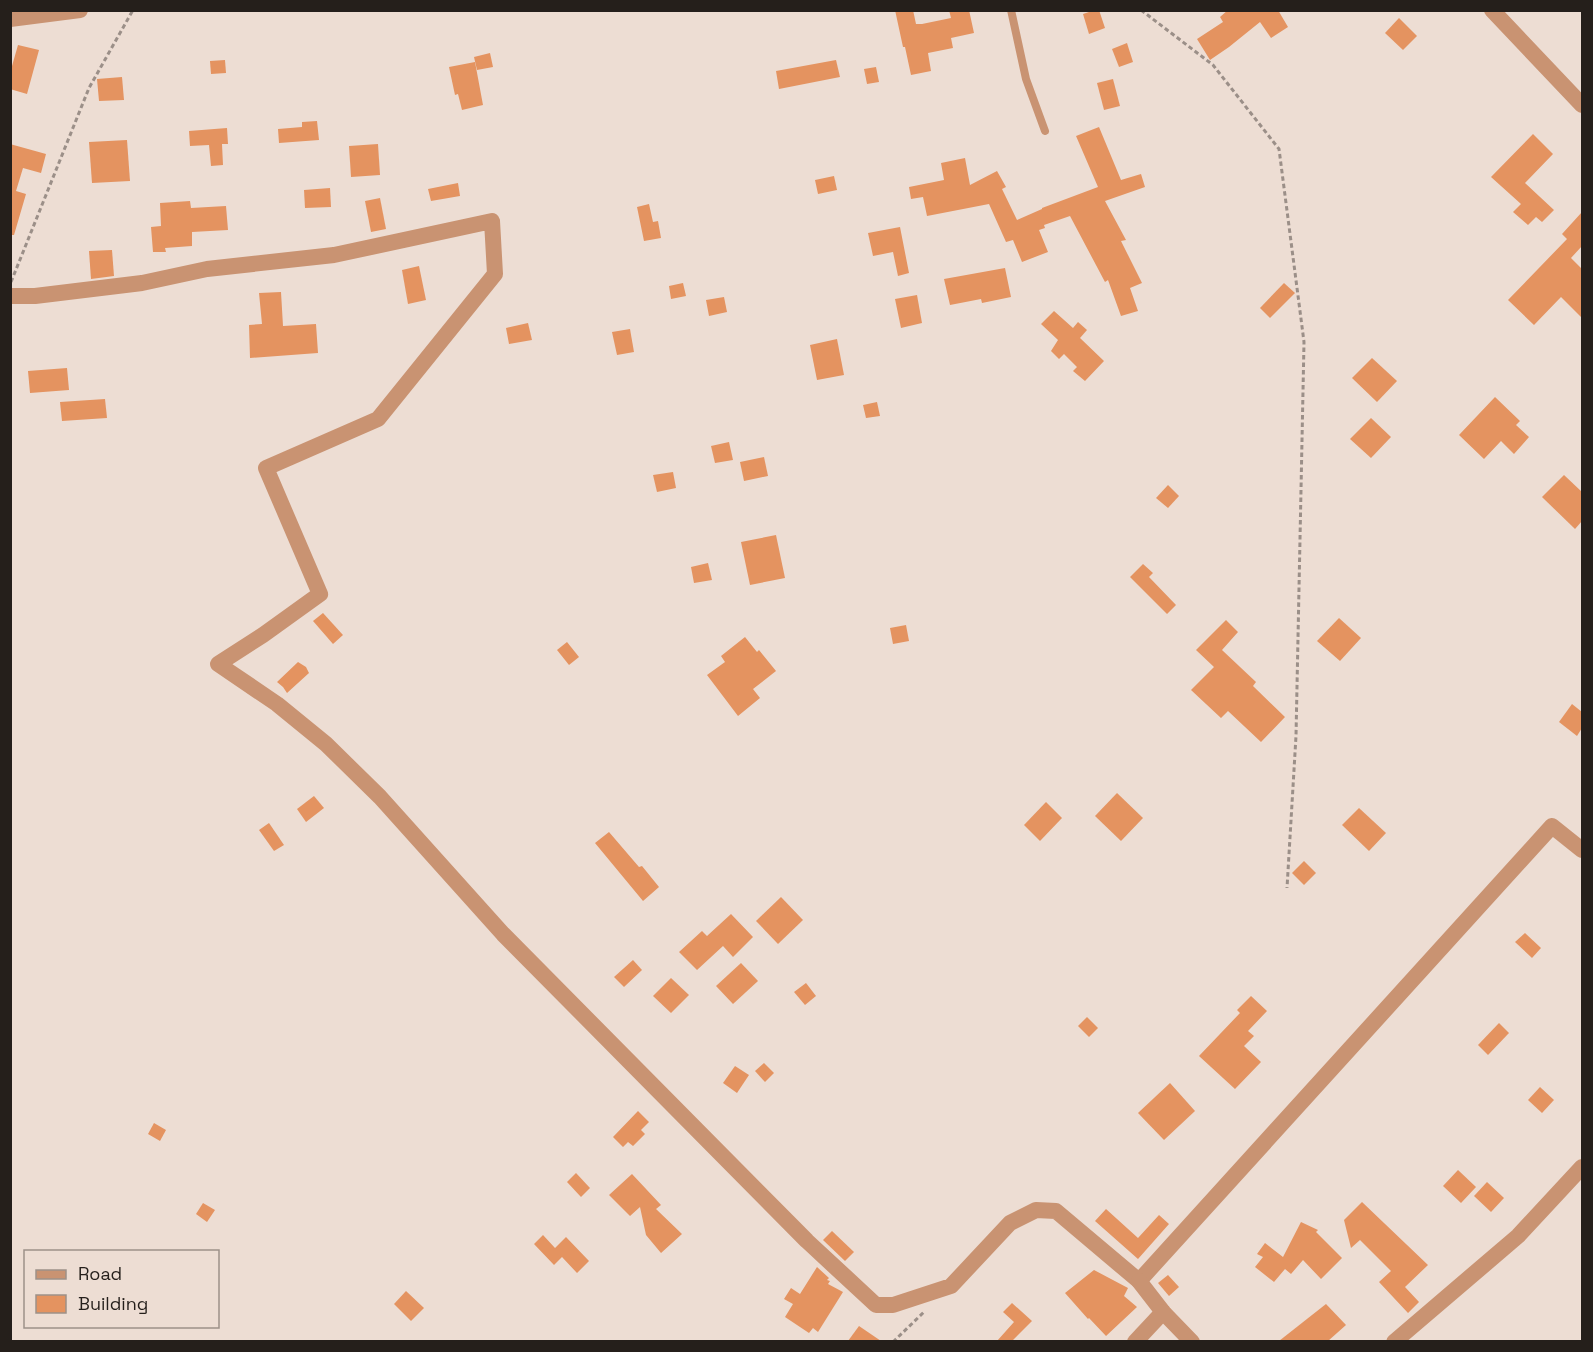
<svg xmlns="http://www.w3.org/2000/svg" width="1593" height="1352" font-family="'Space Grotesk',sans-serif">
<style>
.building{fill:#e49360}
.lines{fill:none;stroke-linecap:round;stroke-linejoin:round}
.path{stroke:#9b8f88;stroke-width:3;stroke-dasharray:4.5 3;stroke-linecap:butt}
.lane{stroke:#c99372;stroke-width:8}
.street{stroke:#c99372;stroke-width:16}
</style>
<rect width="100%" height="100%" fill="#edddd3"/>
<g class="building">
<path d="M895,10H913L916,24H922L951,18L949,10H969L974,33L951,38L953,48L928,53L931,71L911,75L905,47H903Z"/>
<path d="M1095,10H1099L1105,28L1089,34L1083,14Z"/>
<path d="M1228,10H1278L1288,27L1271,38L1260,22L1229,47L1210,60L1197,39L1223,22L1220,17Z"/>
<path d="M1399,18L1417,36L1403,50L1385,33Z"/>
<path d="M1127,43L1133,62L1119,67L1112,49Z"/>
<path d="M18,45L39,50L27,94L10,89V73Z"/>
<path d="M490,53L493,67L477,70L474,57Z"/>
<path d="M225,60L226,73L211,74L210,61Z"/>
<path d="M836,60L840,77L779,89L776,71Z"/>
<path d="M475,62L483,105L462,110L458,94L455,95L449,67Z"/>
<path d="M876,67L879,82L867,84L864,69Z"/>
<path d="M122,77L124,100L99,101L97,79Z"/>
<path d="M1113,79L1120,106L1104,110L1097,83Z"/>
<path d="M317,121L319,140L279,143L278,129L302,127V122Z"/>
<path d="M1099,127L1121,180L1141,174L1145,187L1105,201L1126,240L1121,241L1142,283L1130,288L1138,311L1121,316L1108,280L1105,282L1070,216L1044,225L1045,228L1039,230L1048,252L1022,262L1013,240L1006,242L989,204L927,216L923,197L911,199L909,187L944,180L941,163L965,158L970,185L997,171L1006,187L1002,189L1017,220L1042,209V208L1098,187L1076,136Z"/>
<path d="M227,128L228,144H222L223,165L211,166L209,145L190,146L189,131Z"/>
<path d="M1533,134L1553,154L1525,183L1554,210L1542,222L1536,217L1528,225L1513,212L1521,204L1491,177Z"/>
<path d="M127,140L130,181L92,183L89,142Z"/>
<path d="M10,144L46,154L41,173L23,168L16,191L26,194L14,235H10Z"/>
<path d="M378,144L380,175L351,177L349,146Z"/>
<path d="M834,176L837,190L818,194L815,180Z"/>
<path d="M458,183L460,196L431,201L428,189Z"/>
<path d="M330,188L331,207L305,208L304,190Z"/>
<path d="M380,198L386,229L371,232L365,201Z"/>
<path d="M190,201L191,208L226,206L228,230L192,232V246L165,248L166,252H153L151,227L161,226L160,203Z"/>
<path d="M649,204L653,222L658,221L661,238L644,241L637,207Z"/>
<path d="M1582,212V246L1571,258L1582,269V318L1561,297L1534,325L1508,300L1567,239L1562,234Z"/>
<path d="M900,227L909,273L898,276L893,252L873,256L868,233Z"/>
<path d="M112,250L114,276L91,279L89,251Z"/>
<path d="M419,266L426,300L408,304L402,270Z"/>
<path d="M1005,268L1011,297L982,303L981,299L950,305L944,279Z"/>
<path d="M683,283L686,296L671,299L669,286Z"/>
<path d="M1284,283L1295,293L1270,318L1260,308Z"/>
<path d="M281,292L283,326L316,324L318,353L250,358L249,325L262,324L259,293Z"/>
<path d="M917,295L922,323L901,328L895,299Z"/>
<path d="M724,297L727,312L709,316L706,300Z"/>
<path d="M1054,311L1073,328L1078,322L1087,330L1080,338L1104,361L1085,381L1073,371L1077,367L1064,354L1059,359L1051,351L1058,340L1041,324Z"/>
<path d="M528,323L532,340L509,344L506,328Z"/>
<path d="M630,329L634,352L617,355L612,332Z"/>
<path d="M837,339L844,375L817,380L810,345Z"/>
<path d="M1372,358L1397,381L1377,402L1352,378Z"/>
<path d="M67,368L69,390L30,393L28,371Z"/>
<path d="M1495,397L1520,421L1516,425L1529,437L1514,454L1501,441L1484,459L1459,435Z"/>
<path d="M105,399L107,418L62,421L60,402Z"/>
<path d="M877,402L880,416L866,418L863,405Z"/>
<path d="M1371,418L1391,437L1371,458L1350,439Z"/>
<path d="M729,442L733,460L715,463L711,446Z"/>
<path d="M764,457L768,476L744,481L740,462Z"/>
<path d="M673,472L676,488L657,492L653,475Z"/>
<path d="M1564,475L1582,492V521L1575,529L1542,497Z"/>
<path d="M1168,485L1179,496L1168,508L1156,498Z"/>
<path d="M776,535L785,578L750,585L741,542Z"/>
<path d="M708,563L712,580L694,583L691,567Z"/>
<path d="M1143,564L1153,573L1149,577L1176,605L1167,614L1130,577Z"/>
<path d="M323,613L343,635L333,644L313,621Z"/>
<path d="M1339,618L1361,638L1340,661L1317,641Z"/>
<path d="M1226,620L1238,632L1222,650L1256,682L1253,686L1285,717L1261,742L1228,711L1221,718L1191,690L1214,667L1196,650Z"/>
<path d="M906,625L909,641L893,644L890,628Z"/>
<path d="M745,637L757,652L759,650L776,671L753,689L760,698L738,716L707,675L725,662L721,656Z"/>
<path d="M567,642L579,657L569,665L557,650Z"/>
<path d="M298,662L306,667L309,673L287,693L283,687L277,682Z"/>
<path d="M1572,704L1582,712V728L1577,736L1559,722Z"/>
<path d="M1117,793L1143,818L1121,841L1095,816Z"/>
<path d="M314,796L324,808L306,822L297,809Z"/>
<path d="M1046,802L1062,818L1040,841L1024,825Z"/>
<path d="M1359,808L1386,833L1369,851L1342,825Z"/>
<path d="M269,823L284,845L274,851L259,830Z"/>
<path d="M609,832L639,867L642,866L659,887L643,901L595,843Z"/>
<path d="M1304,861L1316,873L1304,885L1292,873Z"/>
<path d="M781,897L803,920L778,944L756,921Z"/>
<path d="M731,914L753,937L733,957L723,946L697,970L679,952L702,931L707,936Z"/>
<path d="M1525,933L1541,948L1532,958L1515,942Z"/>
<path d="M633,960L642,970L624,987L614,977Z"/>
<path d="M741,963L758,981L733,1004L716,986Z"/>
<path d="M671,978L689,995L671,1013L653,996Z"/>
<path d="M806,983L816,996L805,1005L794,992Z"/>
<path d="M1251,996L1267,1011L1248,1031L1254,1036L1244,1046L1261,1062L1235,1089L1199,1056L1240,1013L1237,1010Z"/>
<path d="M1087,1017L1098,1028L1089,1037L1078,1026Z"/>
<path d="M1499,1023L1509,1033L1488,1055L1478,1045Z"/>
<path d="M764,1063L774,1073L765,1082L755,1071Z"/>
<path d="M735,1066L749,1075L737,1093L723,1083Z"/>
<path d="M1170,1083L1195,1111L1164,1140L1138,1113Z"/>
<path d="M1540,1087L1554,1100L1542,1113L1528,1100Z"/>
<path d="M638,1111L649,1122L641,1130L645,1134L633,1146L628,1142L623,1147L613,1137Z"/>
<path d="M154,1123L166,1130L160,1141L148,1134Z"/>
<path d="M1458,1170L1476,1187L1461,1203L1443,1186Z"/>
<path d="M576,1173L590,1188L581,1197L567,1182Z"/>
<path d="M632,1174L661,1205L656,1209L682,1234L661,1253L646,1235L640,1207L630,1216L609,1195Z"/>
<path d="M1487,1182L1504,1198L1491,1212L1474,1196Z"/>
<path d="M1362,1202L1428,1265L1405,1287L1419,1302L1408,1313L1379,1282L1391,1271L1360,1240L1351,1248L1344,1220Z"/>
<path d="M203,1203L215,1210L207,1222L196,1214Z"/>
<path d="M1106,1209L1138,1238L1159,1215L1169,1224L1138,1259L1095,1221Z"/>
<path d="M1301,1222L1318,1230L1316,1232L1342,1258L1321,1279L1303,1260L1291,1274L1285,1269L1274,1282L1255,1267L1263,1257L1257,1254L1265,1243L1283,1257Z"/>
<path d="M832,1231L854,1252L845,1261L823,1240Z"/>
<path d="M543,1235L555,1248L566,1237L589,1261L577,1273L562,1257L554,1265L534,1244Z"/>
<path d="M817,1267L829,1278L827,1280L830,1281L828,1284L843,1292L818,1332L813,1328L809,1333L785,1317L793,1304L784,1299L791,1288L800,1294Z"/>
<path d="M1094,1270L1128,1288L1124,1296L1137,1307L1106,1336L1089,1318L1088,1319L1065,1293Z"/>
<path d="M1168,1275L1179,1287L1169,1296L1158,1283Z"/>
<path d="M406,1291L424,1308L411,1321L394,1304Z"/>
<path d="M1012,1303L1032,1321L1012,1341H997L1014,1322L1003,1312Z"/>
<path d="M1326,1304L1346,1325L1328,1341H1279Z"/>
<path d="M859,1326L881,1341H848Z"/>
</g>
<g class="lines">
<g class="path">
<path d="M1141,10L1213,65L1279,149L1304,342L1296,736L1287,888"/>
<path d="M11,282L89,88L133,10"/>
<path d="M893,1342L924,1312"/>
</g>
<path class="lane" d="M1011,10L1026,79L1045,131"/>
<g class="street">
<path d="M1492,10L1582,105"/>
<path d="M10,19L80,10"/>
<path d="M10,296H35L142,283L207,269L334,255L492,221L495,274L378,419L266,468L320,594L263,635L218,664L277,704L326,744L380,797L503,934L807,1241L876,1305H893L951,1286L1010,1223L1036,1210L1056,1211L1139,1281L1552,826L1582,850"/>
<path d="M1139,1281L1163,1312L1192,1342"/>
<path d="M1135,1342L1163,1312"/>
<path d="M1394,1342L1518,1236L1582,1167"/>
</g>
</g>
<rect width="1593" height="1352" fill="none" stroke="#251f1b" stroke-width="24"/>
<rect x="24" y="1250" width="195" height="78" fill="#edddd3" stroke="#9d9189" stroke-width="1.5"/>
<rect x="36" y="1270" width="30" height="9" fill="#c99372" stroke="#9d9189" stroke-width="1.5"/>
<text x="78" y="1280" font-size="18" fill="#251f1b">Road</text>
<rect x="36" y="1295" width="30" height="18" fill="#e49360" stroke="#9d9189" stroke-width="1.5"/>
<text x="78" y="1310" font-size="18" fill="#251f1b">Building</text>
</svg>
